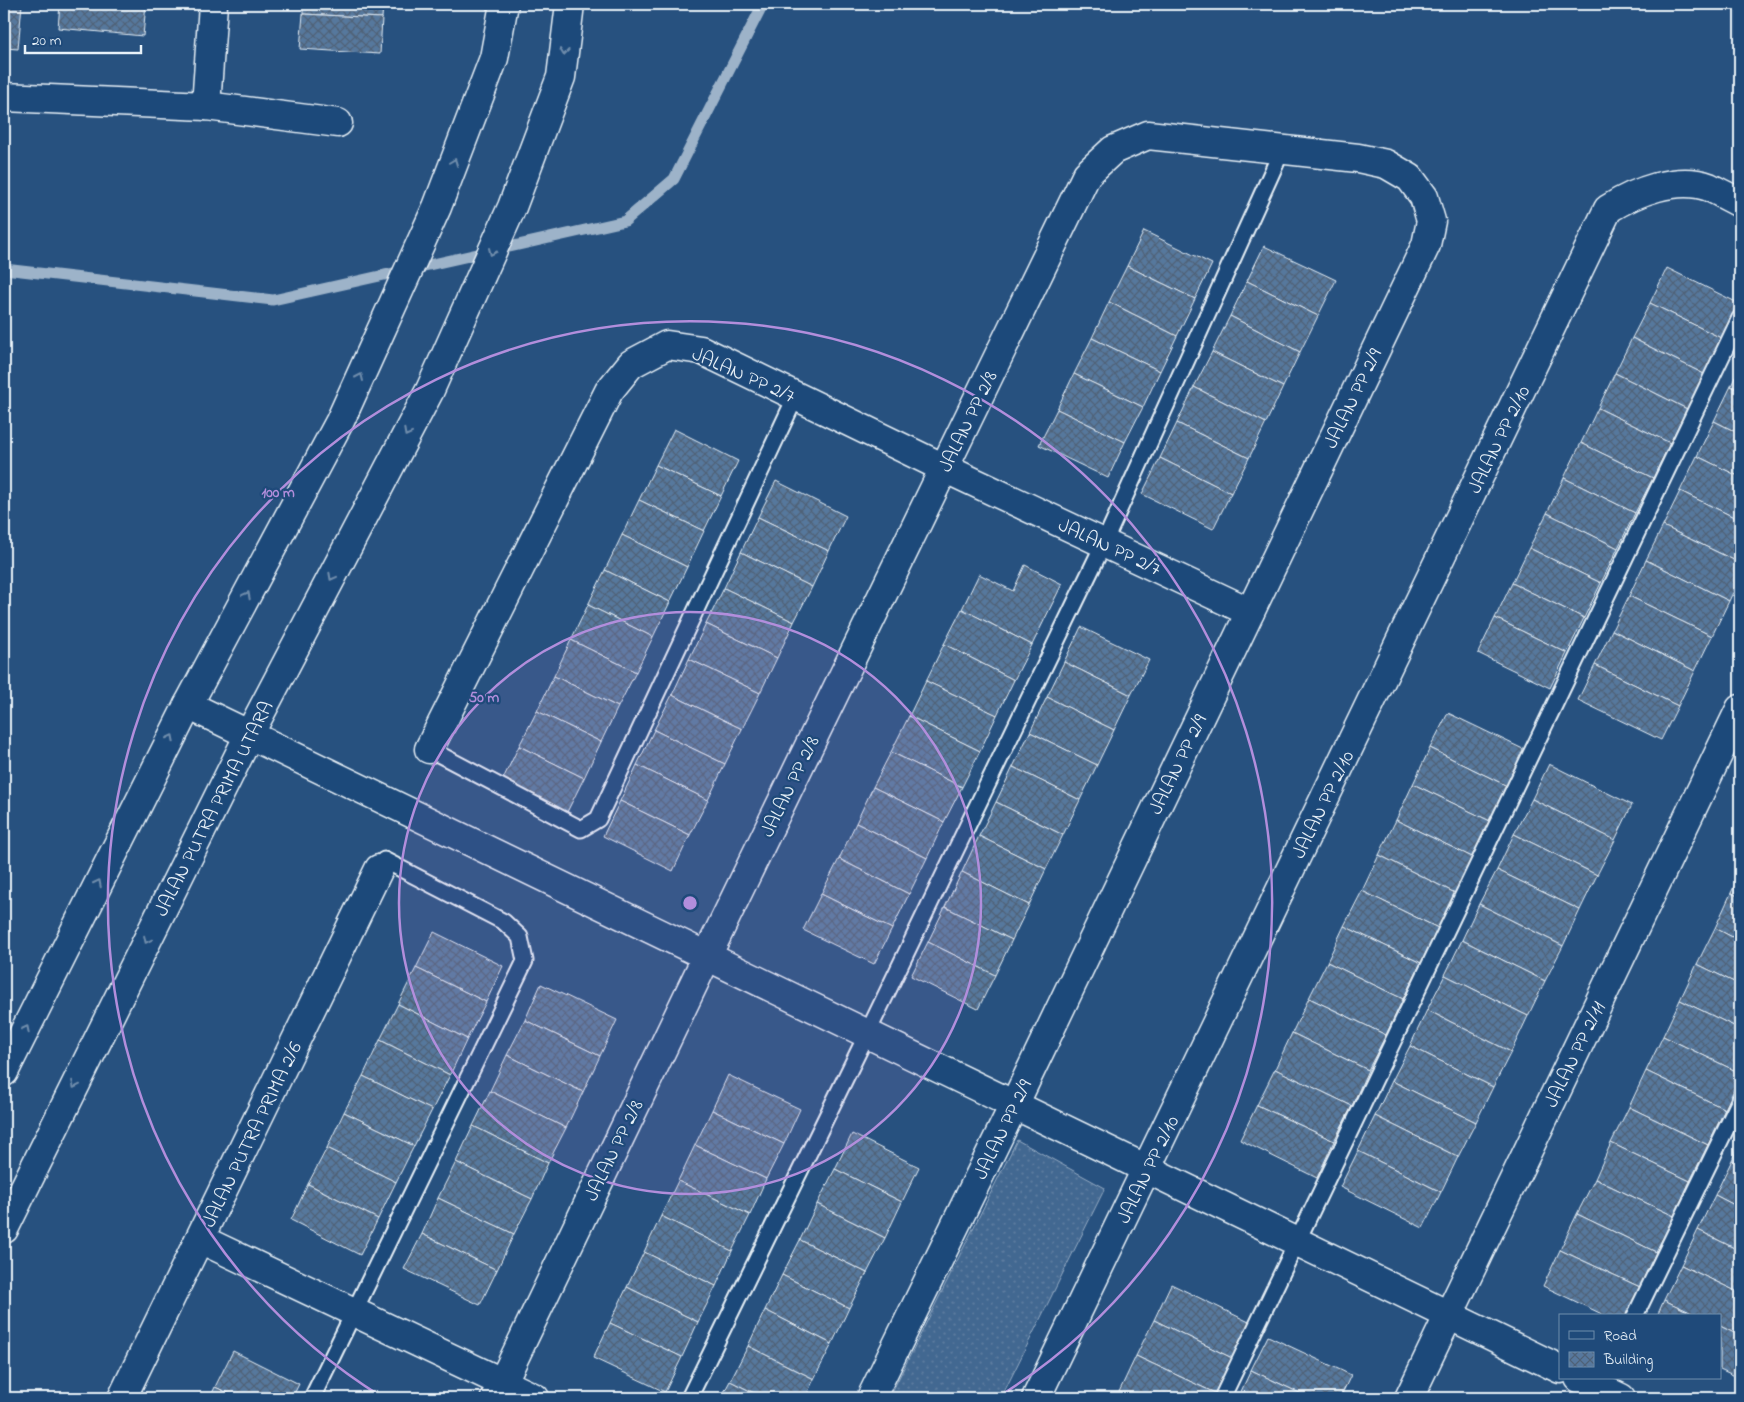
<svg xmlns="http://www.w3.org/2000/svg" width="1744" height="1402" font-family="'Indie Flower',sans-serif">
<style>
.grass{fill:url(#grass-dots);stroke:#96acc4}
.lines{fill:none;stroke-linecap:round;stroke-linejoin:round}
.stream{stroke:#9db3c9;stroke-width:11}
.building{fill:url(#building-cross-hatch);stroke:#e8f1f8}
.lane-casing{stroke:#e8f1f8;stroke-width:19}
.street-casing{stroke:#e8f1f8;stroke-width:31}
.secondary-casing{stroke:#e8f1f8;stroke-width:31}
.lane{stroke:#1f4a7a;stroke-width:15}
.street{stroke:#1f4a7a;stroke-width:28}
.secondary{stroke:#1f4a7a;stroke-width:28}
.oneway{stroke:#6f8dac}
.ring{fill:none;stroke:#b28edc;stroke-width:2.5}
.labels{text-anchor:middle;stroke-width:4.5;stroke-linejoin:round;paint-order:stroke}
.street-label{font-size:20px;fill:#e8f1f8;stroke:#1f4a7a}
.centre{fill:#b28edc;stroke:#1f4a7a;stroke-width:2.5}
.ring-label{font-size:15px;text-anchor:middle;font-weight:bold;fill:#b28edc;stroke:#1f4a7a;stroke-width:4.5;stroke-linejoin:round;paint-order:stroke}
</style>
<defs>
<pattern id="grass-dots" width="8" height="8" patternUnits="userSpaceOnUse" patternTransform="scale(1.25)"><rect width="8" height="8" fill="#436891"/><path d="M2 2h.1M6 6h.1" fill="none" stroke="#5e7ea1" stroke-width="1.8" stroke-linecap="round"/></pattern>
<pattern id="building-cross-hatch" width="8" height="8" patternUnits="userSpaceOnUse" patternTransform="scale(1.25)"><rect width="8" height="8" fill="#57789d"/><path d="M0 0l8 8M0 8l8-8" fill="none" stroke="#4f6278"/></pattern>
</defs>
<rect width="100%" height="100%" fill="#27517f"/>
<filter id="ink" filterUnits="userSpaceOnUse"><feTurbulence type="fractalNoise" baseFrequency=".02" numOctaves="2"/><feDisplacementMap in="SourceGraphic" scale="10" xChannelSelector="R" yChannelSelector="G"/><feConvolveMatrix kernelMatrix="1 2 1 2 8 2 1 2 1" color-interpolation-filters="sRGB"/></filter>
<g filter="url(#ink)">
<path class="grass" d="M1017,1140L1105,1188L1001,1398H889Z"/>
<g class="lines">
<path class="stream" d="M4,269L273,300L625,221L674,179L763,4"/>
</g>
<g class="building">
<path d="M4,4H22L18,49L4,48Z"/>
<path d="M60,4H146L143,36L58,28Z"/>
<path d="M303,4H383L382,18L303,14Z"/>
<path d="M303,14L382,18L380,54L300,49Z"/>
<path d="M1144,231L1212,264L1195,299L1127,266Z"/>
<path d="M1264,246L1336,280L1318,316L1247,281Z"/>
<path d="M1127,266L1195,299L1177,336L1109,302Z"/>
<path d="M1667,268L1738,303L1721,338L1650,303Z"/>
<path d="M1247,281L1318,316L1300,352L1230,316Z"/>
<path d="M1109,302L1177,336L1160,371L1092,338Z"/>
<path d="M1650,303L1721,338L1704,374L1632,338Z"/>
<path d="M1230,316L1300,352L1283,387L1212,352Z"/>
<path d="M1092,338L1160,371L1143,407L1074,374Z"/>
<path d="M1632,338L1704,374L1687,409L1615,373Z"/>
<path d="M1212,352L1283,387L1266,423L1194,387Z"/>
<path d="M1740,367V391L1731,386Z"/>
<path d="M1615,373L1687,409L1670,443L1598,408Z"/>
<path d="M1074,374L1143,407L1125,442L1057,409Z"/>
<path d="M1731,386L1740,391V434L1714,421Z"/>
<path d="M1194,387L1266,423L1249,458L1177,423Z"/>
<path d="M1598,408L1670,443L1653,478L1581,443Z"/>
<path d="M1057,409L1125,442L1108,478L1039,445Z"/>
<path d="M1714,421L1740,434V477L1697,456Z"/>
<path d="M1177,423L1249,458L1231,493L1160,458Z"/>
<path d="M674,429L738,461L721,496L656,465Z"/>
<path d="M1581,443L1653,478L1635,513L1564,478Z"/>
<path d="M1697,456L1740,477V520L1680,491Z"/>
<path d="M1160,458L1231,493L1213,529L1142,494Z"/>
<path d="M656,465L721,496L704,531L639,500Z"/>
<path d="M1564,478L1635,513L1618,548L1547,513Z"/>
<path d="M776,481L846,516L829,551L758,517Z"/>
<path d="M1680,491L1740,520V563L1663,526Z"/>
<path d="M639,500L704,531L687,567L622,535Z"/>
<path d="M1547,513L1618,548L1601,583L1529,548Z"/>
<path d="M758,517L829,551L812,587L741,552Z"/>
<path d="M1663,526L1740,563V578L1729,601L1646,560Z"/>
<path d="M622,535L687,567L670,602L605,570Z"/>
<path d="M1529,548L1601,583L1584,618L1512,583Z"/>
<path d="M741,552L812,587L794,622L724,588Z"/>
<path d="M1646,560L1729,601L1712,636L1629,596Z"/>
<path d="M1025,565L1062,584L1032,645L962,609L979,574L1013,591Z"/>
<path d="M605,570L670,602L653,637L588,605Z"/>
<path d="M1512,583L1584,618L1567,653L1495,618Z"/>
<path d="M724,588L794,622L777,658L706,624Z"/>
<path d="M1629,596L1712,636L1695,671L1612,630Z"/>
<path d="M588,605L653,637L636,672L571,640Z"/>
<path d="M962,609L1032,645L1014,680L944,644Z"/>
<path d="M1495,618L1567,653L1550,688L1478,653Z"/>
<path d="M706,624L777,658L760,693L689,659Z"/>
<path d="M1081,627L1149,660L1131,695L1064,662Z"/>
<path d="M1612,630L1695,671L1678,706L1595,665Z"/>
<path d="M571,640L636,672L618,707L554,676Z"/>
<path d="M944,644L1014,680L997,715L926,681Z"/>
<path d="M689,659L760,693L742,729L672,695Z"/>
<path d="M1064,662L1131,695L1114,730L1047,697Z"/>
<path d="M1595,665L1678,706L1661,740L1578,700Z"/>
<path d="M554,676L618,707L601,742L537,711Z"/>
<path d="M926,681L997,715L980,751L909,716Z"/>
<path d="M672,695L742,729L725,764L654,730Z"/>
<path d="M1047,697L1114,730L1097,765L1030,732Z"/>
<path d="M537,711L601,742L584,778L519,746Z"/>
<path d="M1448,713L1525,750L1507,786L1430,748Z"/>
<path d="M909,716L980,751L962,787L891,752Z"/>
<path d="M654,730L725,764L708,800L637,765Z"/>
<path d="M1030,732L1097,765L1080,800L1013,767Z"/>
<path d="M519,746L584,778L567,812L502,781Z"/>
<path d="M1430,748L1507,786L1490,821L1413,784Z"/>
<path d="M891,752L962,787L944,822L873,787Z"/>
<path d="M1549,764L1632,805L1615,840L1532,799Z"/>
<path d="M637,765L708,800L690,835L620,801Z"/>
<path d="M1013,767L1080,800L1063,835L996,802Z"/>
<path d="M1413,784L1490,821L1472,857L1396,820Z"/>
<path d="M873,787L944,822L927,858L856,823Z"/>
<path d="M1532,799L1615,840L1597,875L1514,834Z"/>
<path d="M620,801L690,835L673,871L603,836Z"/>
<path d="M996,802L1063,835L1046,869L979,836Z"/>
<path d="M1396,820L1472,857L1455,893L1379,855Z"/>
<path d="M856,823L927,858L909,894L839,859Z"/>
<path d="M1514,834L1597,875L1580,910L1497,870Z"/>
<path d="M979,836L1046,869L1029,905L962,872Z"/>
<path d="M1379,855L1455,893L1438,928L1362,891Z"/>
<path d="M839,859L909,894L892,929L821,894Z"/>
<path d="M1497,870L1580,910L1563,946L1479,904Z"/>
<path d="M962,872L1029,905L1012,940L945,907Z"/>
<path d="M1740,874V897L1731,893Z"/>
<path d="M1362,891L1438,928L1421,963L1344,926Z"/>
<path d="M1731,893L1740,897V941L1715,928Z"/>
<path d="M821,894L892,929L874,964L803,930Z"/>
<path d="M1479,904L1563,946L1545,981L1462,940Z"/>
<path d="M945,907L1012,940L995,975L928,942Z"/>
<path d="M1344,926L1421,963L1403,999L1327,962Z"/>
<path d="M1715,928L1740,941V985L1697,964Z"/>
<path d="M434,932L503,966L486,1002L416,968Z"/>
<path d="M1462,940L1545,981L1528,1016L1445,975Z"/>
<path d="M928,942L995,975L978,1009L911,976Z"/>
<path d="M1327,962L1403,999L1386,1035L1309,998Z"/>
<path d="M1697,964L1740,985V1029L1680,1000Z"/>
<path d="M416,968L486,1002L467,1039L398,1004Z"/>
<path d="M1445,975L1528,1016L1511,1052L1427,1010Z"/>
<path d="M541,984L617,1020L600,1056L525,1020Z"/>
<path d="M1309,998L1386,1035L1368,1070L1292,1033Z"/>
<path d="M1680,1000L1740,1029V1073L1663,1036Z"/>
<path d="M398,1004L467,1039L450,1075L380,1040Z"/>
<path d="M1427,1010L1511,1052L1493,1087L1410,1046Z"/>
<path d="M525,1020L600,1056L583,1092L507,1055Z"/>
<path d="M1292,1033L1368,1070L1352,1106L1275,1069Z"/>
<path d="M1663,1036L1740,1073V1077L1725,1109L1646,1071Z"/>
<path d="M380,1040L450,1075L432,1110L363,1076Z"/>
<path d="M1410,1046L1493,1087L1476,1122L1392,1081Z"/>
<path d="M507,1055L583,1092L566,1128L490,1091Z"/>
<path d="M1275,1069L1352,1106L1334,1141L1257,1105Z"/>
<path d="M1646,1071L1725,1109L1708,1145L1629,1107Z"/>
<path d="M728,1075L800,1109L784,1144L712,1110Z"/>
<path d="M363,1076L432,1110L414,1146L344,1112Z"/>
<path d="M1392,1081L1476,1122L1458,1157L1375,1116Z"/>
<path d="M490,1091L566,1128L548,1163L473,1126Z"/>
<path d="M1257,1105L1334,1141L1317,1178L1240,1140Z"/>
<path d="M1629,1107L1708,1145L1690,1181L1611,1143Z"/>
<path d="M712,1110L784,1144L766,1179L695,1145Z"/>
<path d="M344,1112L414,1146L396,1182L327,1148Z"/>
<path d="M1375,1116L1458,1157L1441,1192L1358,1151Z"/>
<path d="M473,1126L548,1163L532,1199L456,1162Z"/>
<path d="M852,1134L919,1167L902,1202L835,1169Z"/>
<path d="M1740,1142V1165L1732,1160Z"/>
<path d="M1611,1143L1690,1181L1674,1216L1595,1179Z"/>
<path d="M695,1145L766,1179L750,1215L678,1181Z"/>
<path d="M327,1148L396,1182L378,1219L308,1184Z"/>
<path d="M1358,1151L1441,1192L1423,1228L1340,1187Z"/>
<path d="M1732,1160L1740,1165V1208L1715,1195Z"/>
<path d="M456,1162L532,1199L514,1234L438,1198Z"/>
<path d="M835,1169L902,1202L885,1238L817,1204Z"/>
<path d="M1595,1179L1674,1216L1656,1252L1577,1214Z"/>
<path d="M678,1181L750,1215L732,1251L661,1216Z"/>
<path d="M308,1184L378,1219L360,1255L291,1220Z"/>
<path d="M1715,1195L1740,1208V1251L1698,1230Z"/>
<path d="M438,1198L514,1234L497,1270L422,1234Z"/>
<path d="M817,1204L885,1238L867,1273L800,1240Z"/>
<path d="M1577,1214L1656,1252L1640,1287L1560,1250Z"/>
<path d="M661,1216L732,1251L716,1286L644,1252Z"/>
<path d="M1698,1230L1740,1251V1293L1681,1265Z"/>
<path d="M422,1234L497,1270L480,1305L404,1269Z"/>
<path d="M800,1240L867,1273L849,1308L782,1275Z"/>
<path d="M1560,1250L1640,1287L1626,1316H1606L1543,1286Z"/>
<path d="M644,1252L716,1286L698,1322L627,1287Z"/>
<path d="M1681,1265L1740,1293V1336L1720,1326V1316H1698L1664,1300Z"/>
<path d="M782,1275L849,1308L832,1344L765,1310Z"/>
<path d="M1171,1284L1249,1322L1232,1358L1154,1320Z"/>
<path d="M627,1287L698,1322L682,1357L610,1323Z"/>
<path d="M1664,1300L1698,1316H1657Z"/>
<path d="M765,1310L832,1344L814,1379L748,1346Z"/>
<path d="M1154,1320L1232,1358L1215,1393L1136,1356Z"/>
<path d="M610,1323L682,1357L665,1392L593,1358Z"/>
<path d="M1720,1326L1740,1336V1366L1735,1376L1720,1369Z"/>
<path d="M1268,1336L1351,1375L1340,1398H1310L1251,1370Z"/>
<path d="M748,1346L814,1379L805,1398H764L730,1381Z"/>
<path d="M233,1351L299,1384L292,1398H239L215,1387Z"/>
<path d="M1136,1356L1215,1393L1213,1398H1133L1119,1392Z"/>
<path d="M1251,1370L1310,1398H1238Z"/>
<path d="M730,1381L764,1398H721Z"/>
<path d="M215,1387L239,1398H210Z"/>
<path d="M1119,1392L1133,1398H1116Z"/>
</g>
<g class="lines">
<g class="lane-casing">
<g id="lane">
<path d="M429,749L581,829L598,819L796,396"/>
<path d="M1635,1316L1740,1100"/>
<path d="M312,1398L525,961L520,937L504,922L384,860L379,869"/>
<path d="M689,1398L867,1034L1104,543L1282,150"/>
<path d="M1222,1398L1740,318"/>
</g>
</g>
<g class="street-casing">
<g id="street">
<path d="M4,97L206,106L338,123"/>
<path d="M206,106L213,4"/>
<path d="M188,705L1560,1369"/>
<path d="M429,749L609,391L631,364L667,345L701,350L944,468L1250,612"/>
<path d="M200,1239L535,1398"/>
<path d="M1579,1378L1621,1398"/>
<path d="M122,1398L379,869"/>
<path d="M495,1398L707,956L1087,174L1113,150L1148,135L1358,158L1386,164L1410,178L1424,197L1431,221L1426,245L1014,1105L871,1398"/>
<path d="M1036,1398L1608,209C1635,192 1677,175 1709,187C1719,192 1730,198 1740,203"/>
<path d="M1409,1398L1740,709"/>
</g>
</g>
<g class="secondary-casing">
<g id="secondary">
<path d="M4,1072L188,705L340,421L437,207L494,58L504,4"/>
<path d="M4,1229L249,735L430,390L512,207L561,77L570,4"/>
</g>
</g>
<use href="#lane" class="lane"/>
<use href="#street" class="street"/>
<use href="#secondary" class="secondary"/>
</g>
<defs><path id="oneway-chevron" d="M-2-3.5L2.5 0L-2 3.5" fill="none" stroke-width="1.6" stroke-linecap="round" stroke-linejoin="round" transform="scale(1.25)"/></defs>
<g class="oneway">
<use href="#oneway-chevron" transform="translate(564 52) rotate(97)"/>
<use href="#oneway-chevron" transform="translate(454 162) rotate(-69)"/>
<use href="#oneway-chevron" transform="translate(492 252) rotate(114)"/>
<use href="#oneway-chevron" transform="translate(360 377) rotate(-66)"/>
<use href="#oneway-chevron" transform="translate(407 433) rotate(118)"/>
<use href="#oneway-chevron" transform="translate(332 577) rotate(118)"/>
<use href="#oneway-chevron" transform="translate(247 595) rotate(-62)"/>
<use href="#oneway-chevron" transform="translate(171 738) rotate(-63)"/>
<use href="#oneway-chevron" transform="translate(98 883) rotate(-63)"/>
<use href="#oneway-chevron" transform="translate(147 940) rotate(116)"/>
<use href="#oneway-chevron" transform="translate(26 1029) rotate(-63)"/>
<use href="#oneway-chevron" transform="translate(75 1085) rotate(116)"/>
</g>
</g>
<circle cx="690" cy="903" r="291" fill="#b28edc" fill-opacity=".12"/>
<g class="ring">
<circle cx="690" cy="903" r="291"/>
<path d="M382 1397A582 582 0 1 1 998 1397"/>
</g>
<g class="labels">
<g class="street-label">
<text transform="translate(744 374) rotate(24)" y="7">JALAN PP 2/7</text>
<text transform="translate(1352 398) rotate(-64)" y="7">JALAN PP 2/9</text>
<text transform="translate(967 421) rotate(-64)" y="7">JALAN PP 2/8</text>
<text transform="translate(1498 439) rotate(-64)" y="7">JALAN PP 2/10</text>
<text transform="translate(1110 546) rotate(25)" y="7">JALAN PP 2/7</text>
<text transform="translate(1177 764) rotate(-64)" y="7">JALAN PP 2/9</text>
<text transform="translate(789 786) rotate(-64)" y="7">JALAN PP 2/8</text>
<text transform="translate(1322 804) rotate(-64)" y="7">JALAN PP 2/10</text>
<text transform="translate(213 808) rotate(-63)" y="7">JALAN PUTRA PRIMA UTARA</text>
<text transform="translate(1574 1054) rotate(-64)" y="7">JALAN PP 2/11</text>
<text transform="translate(1002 1129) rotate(-64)" y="7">JALAN PP 2/9</text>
<text transform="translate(251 1134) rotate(-64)" y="7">JALAN PUTRA PRIMA 2/6</text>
<text transform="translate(613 1150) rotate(-64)" y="7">JALAN PP 2/8</text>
<text transform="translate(1147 1169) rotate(-64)" y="7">JALAN PP 2/10</text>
</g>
</g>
<circle cx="690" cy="903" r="8" class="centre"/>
<g class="ring-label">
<text x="278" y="497">100 m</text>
<text x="484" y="702">50 m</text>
</g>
<rect width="1744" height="1402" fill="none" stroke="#1f4a7a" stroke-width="20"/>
<rect x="10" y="10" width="1724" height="1382" fill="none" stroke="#e8f1f8" stroke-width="2" filter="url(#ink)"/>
<rect x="1559" y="1314" width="162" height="65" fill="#1f4a7a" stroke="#6f8dac"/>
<rect x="1569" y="1331" width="25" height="8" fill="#1f4a7a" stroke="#6f8dac"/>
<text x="1604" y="1340" font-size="15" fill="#e8f1f8">Road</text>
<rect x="1569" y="1352" width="25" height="15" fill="url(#building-cross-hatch)" stroke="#6f8dac"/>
<text x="1604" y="1364" font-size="15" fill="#e8f1f8">Building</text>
<path d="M25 45v8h116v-8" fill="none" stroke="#e8f1f8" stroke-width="2.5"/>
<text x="32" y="45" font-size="15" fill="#e8f1f8" stroke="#1f4a7a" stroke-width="4" paint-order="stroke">20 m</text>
</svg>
